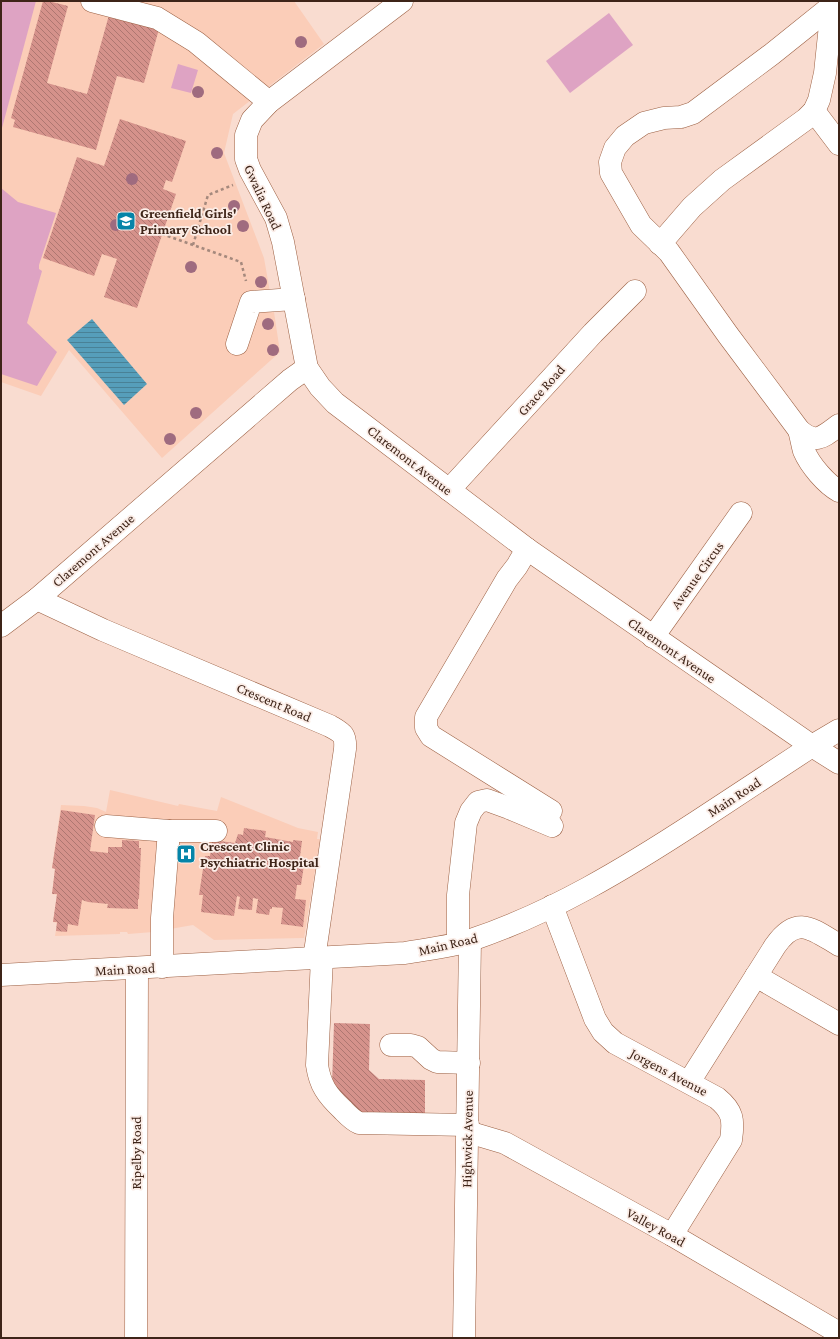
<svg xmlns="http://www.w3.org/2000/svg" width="840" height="1339" font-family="'Crimson Pro',serif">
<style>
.built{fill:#fbcdb8}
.park{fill:#dea3c3}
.water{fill:url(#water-rules)}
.building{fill:url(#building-back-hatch)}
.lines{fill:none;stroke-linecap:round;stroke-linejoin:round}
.minor-casing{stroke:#9c6043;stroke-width:23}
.major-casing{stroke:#9c6043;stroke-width:23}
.path{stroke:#a5897d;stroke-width:2.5;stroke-dasharray:3 3;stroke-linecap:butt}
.minor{stroke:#fff;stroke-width:22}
.major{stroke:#fff;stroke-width:22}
.tree{fill:#9f6b7f}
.labels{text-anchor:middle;stroke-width:3.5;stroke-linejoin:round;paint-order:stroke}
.street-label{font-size:14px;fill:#3e2418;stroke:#fbede7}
.poi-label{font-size:14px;font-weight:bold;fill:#3e2418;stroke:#fbede7;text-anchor:start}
</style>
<defs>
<pattern id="water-rules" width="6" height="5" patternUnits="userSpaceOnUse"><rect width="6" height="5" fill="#569eba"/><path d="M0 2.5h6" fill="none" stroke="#498196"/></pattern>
<pattern id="building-back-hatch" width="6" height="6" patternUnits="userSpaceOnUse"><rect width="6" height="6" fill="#d5928b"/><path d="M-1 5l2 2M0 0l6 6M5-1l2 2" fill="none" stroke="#ae7771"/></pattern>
</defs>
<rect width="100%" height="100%" fill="#f9dcd0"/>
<g class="built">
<path d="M1,1H294L324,44L233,114L224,153L264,258L270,292L265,310L274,312L280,352L162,458L69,350L41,396L1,382Z"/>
<path d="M110,790L178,806L179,804L217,811L221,797L298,828L318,832L317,839H320L304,938L214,940L193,925L153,932L128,934L127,932H120V934L55,936L57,923L53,922L57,895L52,894L55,869L52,868L61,805L84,806L97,808L106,812Z"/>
</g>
<g class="park">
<path d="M1,1H36L2,128L1,127Z"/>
<path d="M609,13L633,45L570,93L546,61Z"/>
<path d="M178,64L198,70L191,93L171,88Z"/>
<path d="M1,188L18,202L56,213L39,265V269L42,271L27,323L57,352L37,386L1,374Z"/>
</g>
<path class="water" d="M92,319L147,384L124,405L67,340Z"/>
<g class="building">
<path d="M43,1H48L68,6L47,83L87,94L109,15L159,29L144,83L117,76L96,150L13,127L15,120L11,118Z"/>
<path d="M120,119L186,141L172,182L166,180L163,189L176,194L137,308L104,297L117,259L102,254L94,276L43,258L77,157L104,166Z"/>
<path d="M61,810L95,815L90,851L108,853V847H122V840L139,841V848H141L139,899H138V909L107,908L108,904L88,902L82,900L78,926L68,924L67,932L56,931L57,922H53L57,894H52L55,869L52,868Z"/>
<path d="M244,828L266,831L265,837L293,842V840L302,841L299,864L304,865L301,885H297L295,899L306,900L303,927L281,924L283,908L272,907V909H270L269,915L256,913L258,899L253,898L252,910L238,909L240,897L237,896L234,916L201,912L203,895H199L205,856H210L212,840L235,843L238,834L243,835Z"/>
<path d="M334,1023L370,1024L369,1070L379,1079L425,1080V1118L363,1116L332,1085Z"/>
</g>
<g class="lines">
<g class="minor-casing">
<g id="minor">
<path d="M92,1L157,18L196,42L269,102"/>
<path d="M402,1L269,102L252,120L246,135V159L250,170L276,218L283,242L307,368L320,387L335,403L527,549L812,746L839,763"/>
<path d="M838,1L772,54L693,113L681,117L664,118L644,123L625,136L615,148L610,162L611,173L641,225L669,252L728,335L799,430C816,445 823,437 839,425"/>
<path d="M814,111L839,144"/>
<path d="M660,244L692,207L722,180L806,119L814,111L819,100L825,73L832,6"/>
<path d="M237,344L251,302L294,299"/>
<path d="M799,430C801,437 802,444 804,451C810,465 826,484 839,491"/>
<path d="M449,490L593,333L635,291"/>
<path d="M527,549L517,566L507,579L426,717V728L431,736L551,811"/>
<path d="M37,599L103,630L330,726C342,733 346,734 345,749L314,959"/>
<path d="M1,626L37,599L290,380L307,368"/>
<path d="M653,637L741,513"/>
<path d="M106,826L169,831H216"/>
<path d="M552,906L595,1019L603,1032L615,1043L717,1098C733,1111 734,1120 731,1140L672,1235"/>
<path d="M458,943V895L466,823L471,811L478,802L487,800L509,808L552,826"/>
<path d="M322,958L317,1065C320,1085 327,1095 342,1109C347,1114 352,1120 359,1123L468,1125"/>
<path d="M162,967V918L169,831"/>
<path d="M756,976L839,1024"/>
<path d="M391,1045H411L418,1047L431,1059L437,1062L469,1063"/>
<path d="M689,1082L775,946C797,914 812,929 839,945"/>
<path d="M468,1132L505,1143L672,1235L839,1333"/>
<path d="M136,1338L137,968"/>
<path d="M464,1338L470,940"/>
</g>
</g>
<g class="major-casing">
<path id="major" d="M1,975L405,953C427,949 450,947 471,940C552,913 626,868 698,821C736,796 774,771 812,746L839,730"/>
</g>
<g class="path">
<path d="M162,234L241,262L246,281"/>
<path d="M193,245L208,195L233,185"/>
</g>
<use href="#minor" class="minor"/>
<use href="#major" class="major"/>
</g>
<g class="tree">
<circle cx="301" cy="42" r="6"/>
<circle cx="198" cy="92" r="6"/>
<circle cx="217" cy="153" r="6"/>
<circle cx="132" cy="179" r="6"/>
<circle cx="234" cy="206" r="6"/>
<circle cx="116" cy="225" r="6"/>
<circle cx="243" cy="226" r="6"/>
<circle cx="191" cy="267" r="6"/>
<circle cx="261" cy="282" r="6"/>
<circle cx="268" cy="324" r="6"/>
<circle cx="273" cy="350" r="6"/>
<circle cx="196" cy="413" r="6"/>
<circle cx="170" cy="439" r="6"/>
</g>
<defs>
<g id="school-square" transform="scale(1)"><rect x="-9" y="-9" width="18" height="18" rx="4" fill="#0584a8" stroke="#fbede7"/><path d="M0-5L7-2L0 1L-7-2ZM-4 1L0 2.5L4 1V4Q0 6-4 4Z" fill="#fff"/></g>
<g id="hospital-square" transform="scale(1)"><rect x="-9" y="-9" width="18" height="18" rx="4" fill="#0584a8" stroke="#fbede7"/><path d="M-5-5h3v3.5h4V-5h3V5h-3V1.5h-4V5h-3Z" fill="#fff"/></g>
</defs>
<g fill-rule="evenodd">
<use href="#school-square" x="126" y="221"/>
<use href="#hospital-square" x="186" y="854"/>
</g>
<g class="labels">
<g class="street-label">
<text transform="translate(263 197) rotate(65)" y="5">Gwalia Road</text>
<text transform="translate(541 390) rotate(-48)" y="5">Grace Road</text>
<text transform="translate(410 460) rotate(38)" y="5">Claremont Avenue</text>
<text transform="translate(93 550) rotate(-41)" y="5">Claremont Avenue</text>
<text transform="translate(697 575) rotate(-54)" y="5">Avenue Circus</text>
<text transform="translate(672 650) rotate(35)" y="5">Claremont Avenue</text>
<text transform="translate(274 702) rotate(23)" y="5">Crescent Road</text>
<text transform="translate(734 797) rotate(-33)" y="5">Main Road</text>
<text transform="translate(448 944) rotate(-13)" y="5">Main Road</text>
<text transform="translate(125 969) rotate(-3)" y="5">Main Road</text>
<text transform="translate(669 1072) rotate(28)" y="5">Jorgens Avenue</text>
<text transform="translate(467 1139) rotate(-89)" y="5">Highwick Avenue</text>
<text transform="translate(136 1153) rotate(-90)" y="5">Ripelby Road</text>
<text transform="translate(656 1227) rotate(29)" y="5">Valley Road</text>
</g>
<g class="poi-label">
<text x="140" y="218">Greenfield Girls'<tspan x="140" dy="16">Primary School</tspan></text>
<text x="200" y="851">Crescent Clinic<tspan x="200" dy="16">Psychiatric Hospital</tspan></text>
</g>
</g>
<rect width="840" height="1339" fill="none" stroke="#3e2418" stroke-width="4"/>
</svg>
